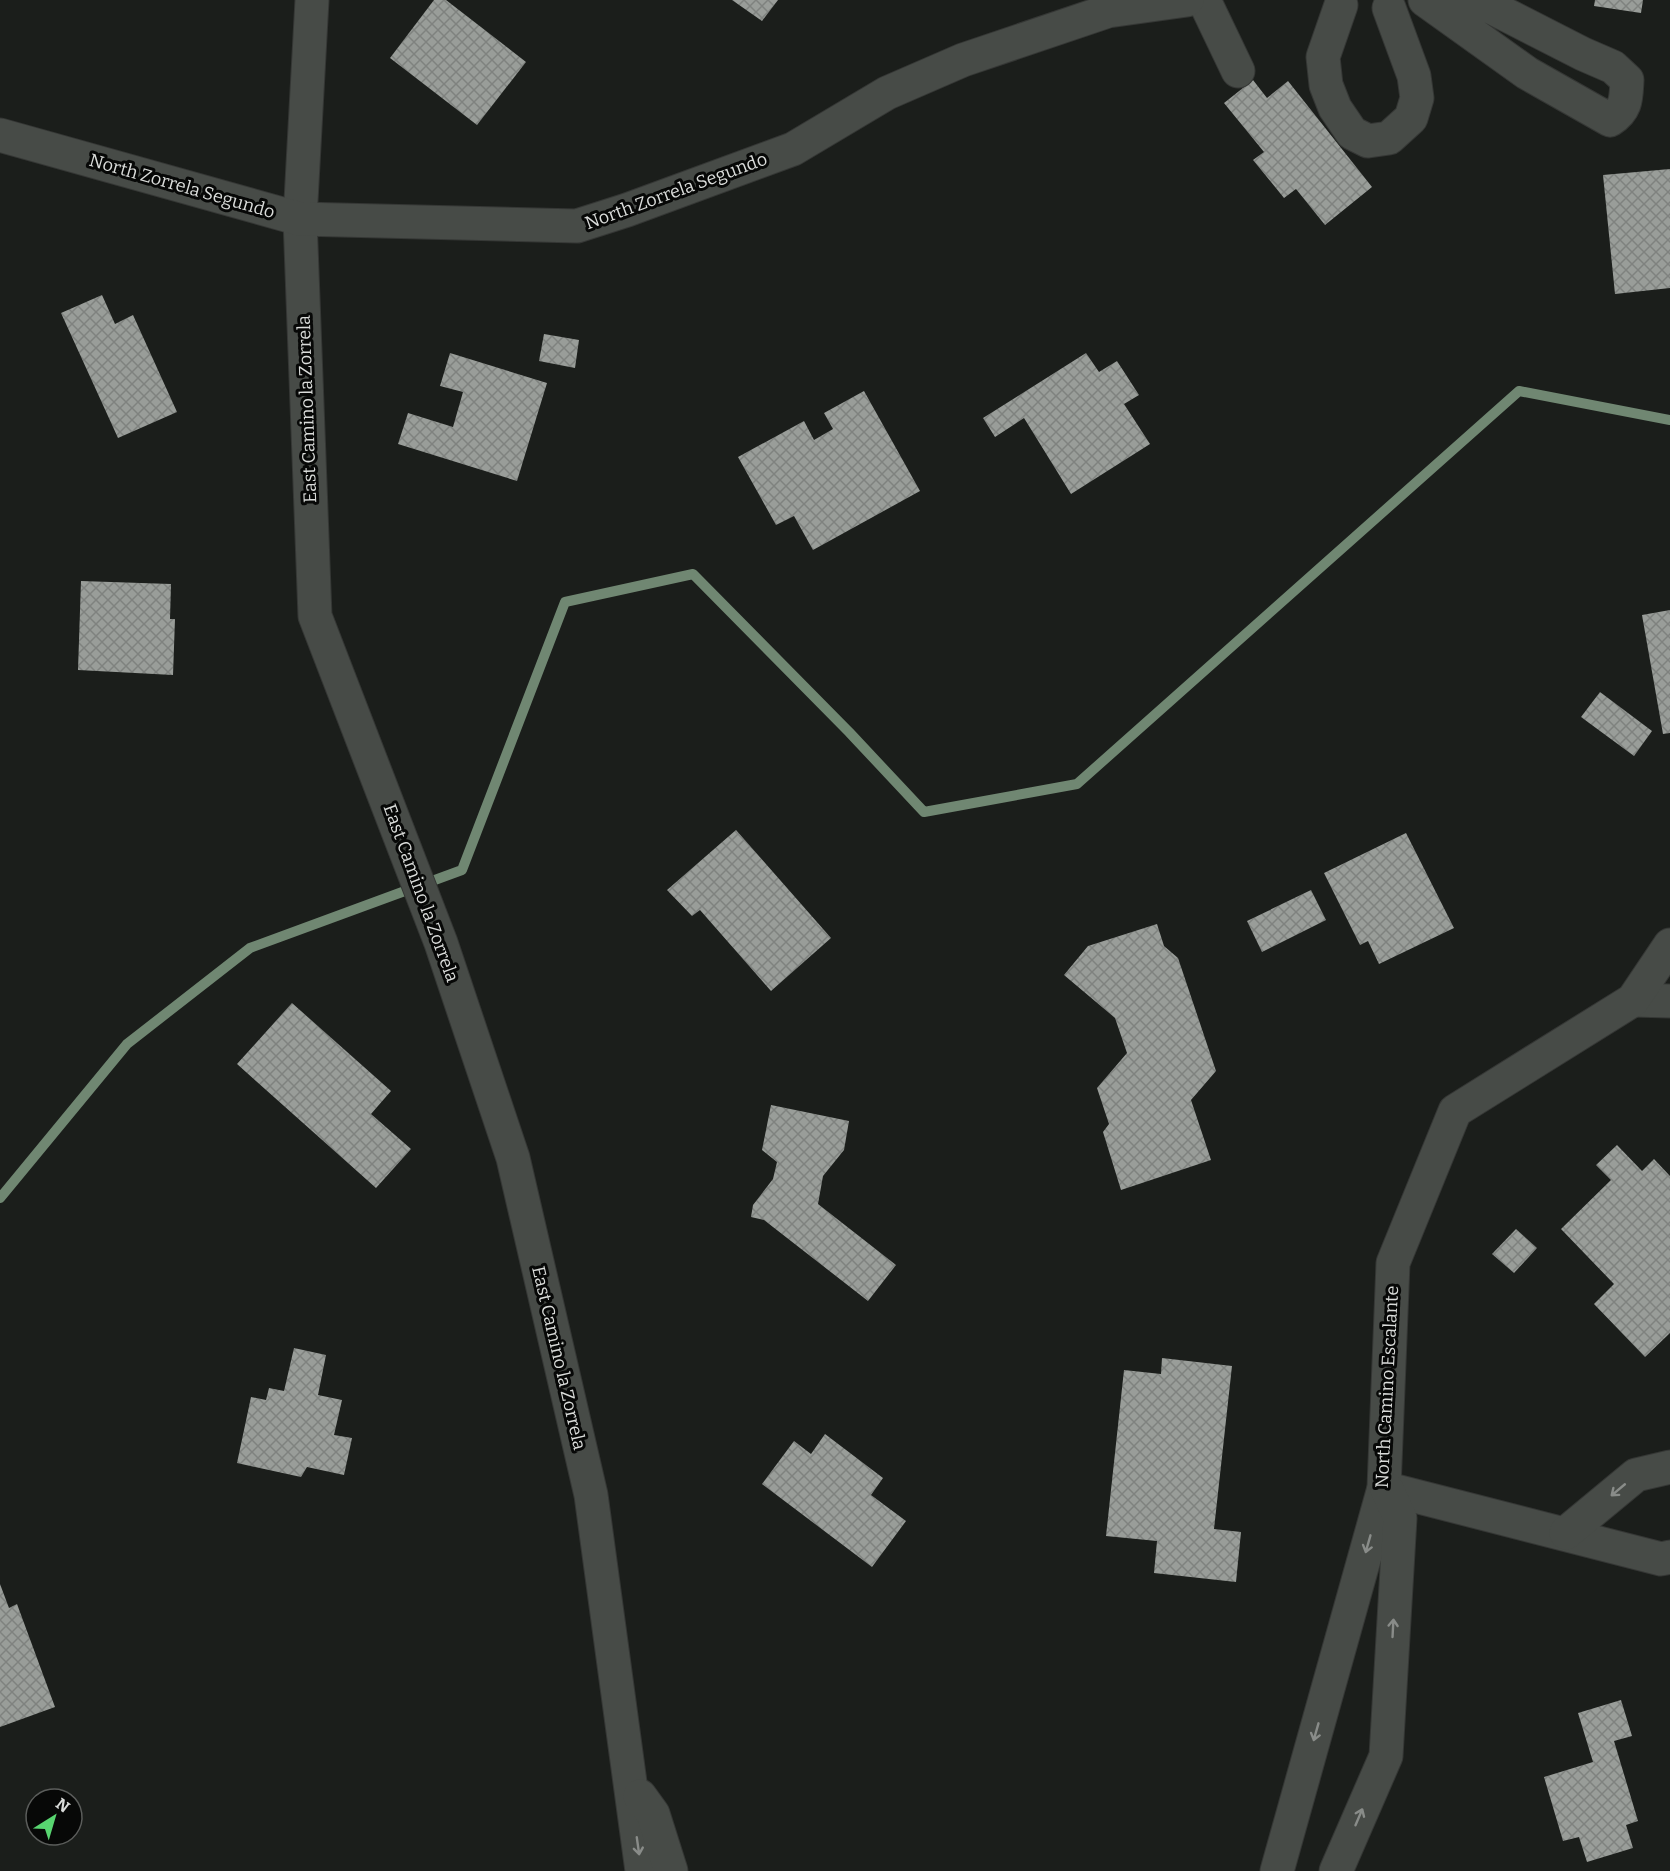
<svg xmlns="http://www.w3.org/2000/svg" width="1670" height="1871" font-family="Bitter,serif">
<style>
.lines{fill:none;stroke-linecap:round;stroke-linejoin:round}
.stream{stroke:#708772;stroke-width:10}
.building{fill:url(#building-cross-hatch)}
.minor-casing{stroke:#353735;stroke-width:35}
.minor{stroke:#474b47;stroke-width:33}
.oneway{stroke:#898c89}
.labels{text-anchor:middle;stroke-width:6;stroke-linejoin:round;paint-order:stroke}
.street-label{font-size:18px;fill:#dadcda;stroke:#070807}
</style>
<defs>
<pattern id="building-cross-hatch" width="8" height="8" patternUnits="userSpaceOnUse" patternTransform="scale(1.5)"><rect width="8" height="8" fill="#999d99"/><path d="M0 0l8 8M0 8l8-8" fill="none" stroke="#7f827f"/></pattern>
</defs>
<rect width="100%" height="100%" fill="#1b1e1b"/>
<g class="lines">
<path class="stream" d="M0,1198L127,1044L250,948L462,870L565,602L693,574L849,732L924,812L1077,784L1519,391L1670,420"/>
</g>
<g class="building">
<path d="M434,0H446L526,62L477,125L390,58Z"/>
<path d="M732,0H778L762,21Z"/>
<path d="M1595,0H1643L1641,13L1594,6Z"/>
<path d="M1253,80L1267,98L1288,81L1372,187L1325,225L1296,189L1284,198L1253,160L1264,152L1224,103Z"/>
<path d="M1670,169V288L1615,294L1603,175Z"/>
<path d="M102,295L115,324L133,315L177,412L118,438L61,313Z"/>
<path d="M544,334L579,340L575,368L539,361Z"/>
<path d="M450,353L547,383L517,481L398,444L408,413L453,427L463,392L440,386Z"/>
<path d="M1086,353L1099,372L1117,361L1139,395L1124,404L1150,444L1071,494L1024,418L995,437L983,418Z"/>
<path d="M864,391L920,491L813,550L794,516L776,525L738,457L804,421L814,440L833,429L824,413Z"/>
<path d="M81,581L171,584L170,619H175L173,675L78,670Z"/>
<path d="M1670,610V733L1663,734L1642,615Z"/>
<path d="M1600,692L1652,731L1634,756L1581,717Z"/>
<path d="M736,830L831,938L771,991L700,910L692,916L667,890Z"/>
<path d="M1406,833L1454,928L1379,964L1368,941L1360,945L1324,873Z"/>
<path d="M1311,890L1326,920L1262,952L1247,921Z"/>
<path d="M1157,924L1164,946L1178,958L1216,1071L1191,1100L1211,1160L1121,1190L1103,1132L1109,1124L1097,1088L1127,1053L1115,1018L1064,975L1088,946Z"/>
<path d="M292,1003L391,1091L371,1114L411,1149L376,1188L237,1064Z"/>
<path d="M771,1105L849,1121L844,1150L823,1176L818,1204L896,1265L868,1301L764,1220L751,1217L753,1205L773,1179L777,1162L762,1150Z"/>
<path d="M1617,1145L1642,1171L1654,1159L1670,1176V1333L1645,1357L1594,1304L1614,1284L1561,1229L1611,1180L1596,1165Z"/>
<path d="M1516,1229L1537,1248L1514,1273L1492,1254Z"/>
<path d="M294,1348L326,1355L318,1395L342,1400L334,1435L352,1438L344,1475L307,1467L301,1477L237,1463L251,1397L266,1400L269,1388L284,1391Z"/>
<path d="M1162,1358L1232,1366L1214,1529L1241,1532L1236,1582L1154,1573L1157,1541L1106,1536L1124,1370L1161,1374Z"/>
<path d="M825,1434L883,1478L871,1495L906,1521L872,1567L762,1484L794,1441L811,1454Z"/>
<path d="M0,1584L9,1608L17,1604L55,1707L0,1727Z"/>
<path d="M1621,1700L1632,1736L1614,1741L1638,1821L1626,1825L1633,1848L1587,1862L1579,1837L1563,1841L1544,1777L1593,1762L1578,1713Z"/>
</g>
<g class="lines">
<g class="minor-casing">
<g id="minor">
<path d="M312,0L300,219L315,616L441,943L513,1158L591,1495L642,1871"/>
<path d="M1204,0L1238,71"/>
<path d="M1425,0L1527,73L1610,120C1627,109 1626,98 1627,80L1613,67L1583,54L1489,6L1458,0"/>
<path d="M1341,5L1323,57L1326,85L1335,108L1352,133L1368,141L1389,138L1411,118L1417,98L1414,76L1389,8"/>
<path d="M0,135L300,219L577,226L627,210L793,149L887,93L963,60L1108,11L1187,0"/>
<path d="M1633,1000L1670,1001"/>
<path d="M1384,1488L1661,1559L1670,1557"/>
<path d="M1566,1533L1636,1475L1670,1467"/>
<path d="M640,1796L653,1814L671,1871"/>
<path d="M1277,1871L1384,1488L1393,1263L1455,1111L1633,1000L1670,945"/>
<path d="M1336,1871L1386,1756L1400,1518L1387,1489"/>
</g>
</g>
<use href="#minor" class="minor"/>
</g>
<defs><path id="oneway-shaft" d="M-6 0H5M1.5-3L5.5 0L1.5 3" fill="none" stroke-width="1.6" stroke-linecap="round" stroke-linejoin="round" transform="scale(1.5)"/></defs>
<g class="oneway">
<use href="#oneway-shaft" transform="translate(1618 1490) rotate(140)"/>
<use href="#oneway-shaft" transform="translate(1368 1544) rotate(106)"/>
<use href="#oneway-shaft" transform="translate(1393 1628) rotate(-87)"/>
<use href="#oneway-shaft" transform="translate(1316 1732) rotate(106)"/>
<use href="#oneway-shaft" transform="translate(1359 1817) rotate(-67)"/>
<use href="#oneway-shaft" transform="translate(638 1846) rotate(82)"/>
</g>
<g class="labels">
<g class="street-label">
<text transform="translate(182 186) rotate(16)" y="6">North Zorrela Segundo</text>
<text transform="translate(676 191) rotate(-20)" y="6">North Zorrela Segundo</text>
<text transform="translate(307 409) rotate(-92)" y="6">East Camino la Zorrela</text>
<text transform="translate(421 893) rotate(70)" y="6">East Camino la Zorrela</text>
<text transform="translate(559 1358) rotate(77)" y="6">East Camino la Zorrela</text>
<text transform="translate(1387 1387) rotate(-87)" y="6">North Camino Escalante</text>
</g>
</g>
<g transform="translate(54 1817) rotate(37)"><circle r="28" fill="#070807" stroke="#5b5d5b" stroke-width="1.5"/>
<path d="M0-4.5L10 22L0 15L-10 22Z" fill="#58d570"/>
<text y="-9" font-size="16" font-weight="bold" text-anchor="middle" fill="#dadcda">N</text>
</g>
</svg>
